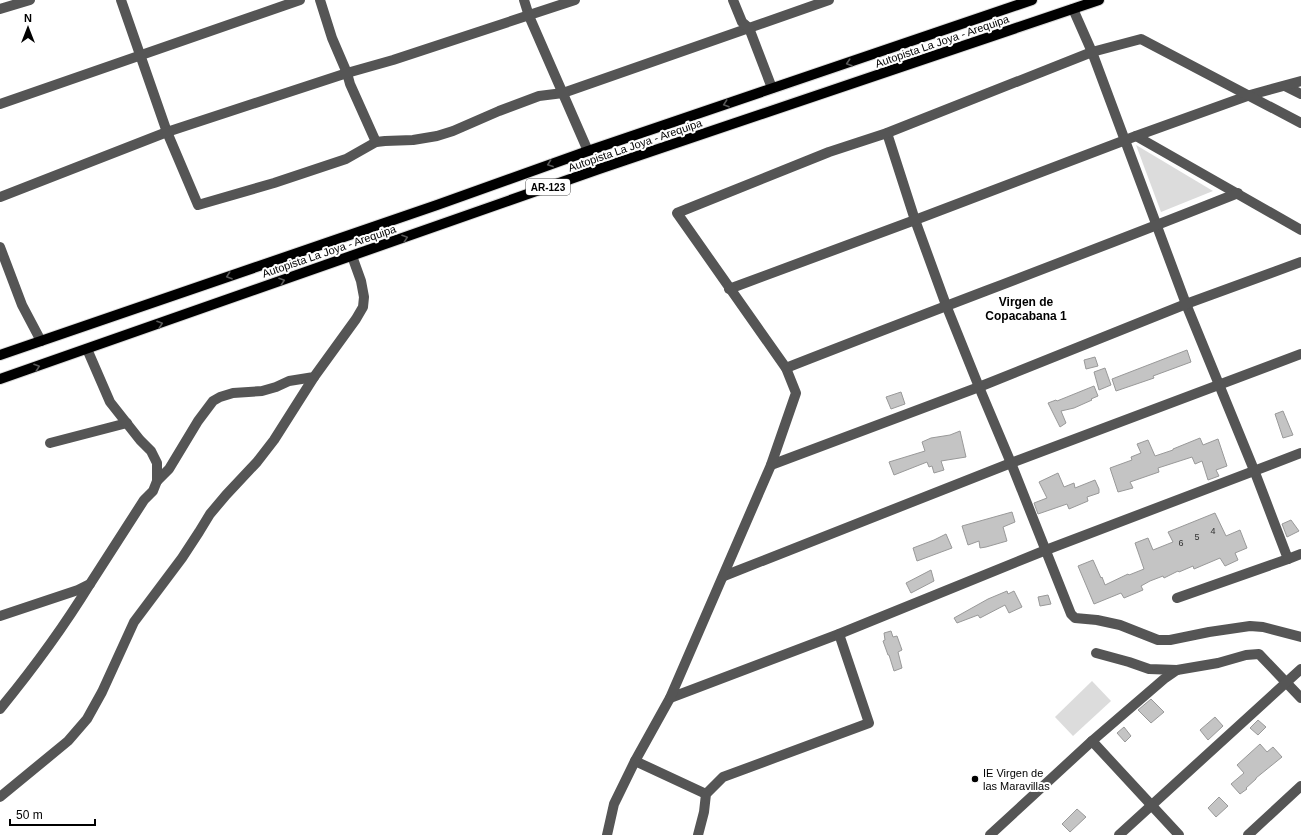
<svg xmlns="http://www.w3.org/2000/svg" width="1301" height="835" font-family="Helvetica,sans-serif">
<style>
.green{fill:#dcdcdc}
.building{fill:#c4c4c4;stroke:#999}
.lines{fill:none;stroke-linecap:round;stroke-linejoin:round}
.major-casing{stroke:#dbdbdb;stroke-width:12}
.minor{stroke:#555;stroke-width:10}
.major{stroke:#000;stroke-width:10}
.oneway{stroke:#595959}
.poi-dot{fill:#000;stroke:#fff;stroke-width:1.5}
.labels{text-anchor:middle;stroke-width:4;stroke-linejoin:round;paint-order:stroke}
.number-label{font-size:9px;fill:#313131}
.shield{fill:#fff;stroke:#4c4c4c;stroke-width:1}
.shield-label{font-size:10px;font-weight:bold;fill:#000}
.street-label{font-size:11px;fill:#000;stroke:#fff}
.poi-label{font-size:11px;fill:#000;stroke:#fff;text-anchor:start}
.neighbourhood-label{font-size:12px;font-weight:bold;fill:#000;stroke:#fff}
</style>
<rect width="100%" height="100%" fill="#fff"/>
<g class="green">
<path d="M1136,145L1213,191L1161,212Z"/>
<path d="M1092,681L1111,701L1073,736L1055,717Z"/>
</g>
<g class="building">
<path d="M1187,350L1191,362L1153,376L1154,378L1116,391L1112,379Z"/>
<path d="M1095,357L1098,366L1086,369L1084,360Z"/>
<path d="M1105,368L1111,385L1099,390L1094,372Z"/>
<path d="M1094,386L1098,396L1091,399L1092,400L1074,408L1061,411L1066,423L1060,427L1048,403L1056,400L1057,401Z"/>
<path d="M901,392L905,404L891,409L886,397Z"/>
<path d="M1283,411L1293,435L1283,438L1275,414Z"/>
<path d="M960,431L966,457L941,461L944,470L934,473L932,466L929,467L927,462L894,475L889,462L925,451L922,442L931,438L950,435Z"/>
<path d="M1200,438L1203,445L1218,439L1227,466L1216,470L1219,476L1208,480L1202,461L1195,464L1192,457L1158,468L1159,472L1130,482L1133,488L1118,492L1110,468L1132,460L1131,457L1141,453L1137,444L1148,440L1155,456L1173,450V449Z"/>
<path d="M1058,473L1064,487L1074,483L1075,488L1095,480L1099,489V493L1087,497L1088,501L1069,509L1067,504L1038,514L1034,503L1047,498L1039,482Z"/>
<path d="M1012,512L1015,522L1003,527L1007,541L986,547L980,548L979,541L968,545L962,526Z"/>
<path d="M1215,513L1226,536L1240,530L1247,548L1235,553L1238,560L1225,566L1220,558L1194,569L1193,566L1179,572L1178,571L1164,578L1163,576L1150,581L1141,586L1143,590L1124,598L1121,593L1094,604L1078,566L1093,560L1101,578L1102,577L1105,585L1128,574L1129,575L1144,569L1135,543L1148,538L1153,550L1173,542L1168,532Z"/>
<path d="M1291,520L1299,531L1287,537L1282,524Z"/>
<path d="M946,534L952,548L917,561L913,548L934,540Z"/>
<path d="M931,570L934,581L911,593L906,583Z"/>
<path d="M1007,591L1008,594L1014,591L1022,607L1009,613L1005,605L980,618L978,615L957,623L954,618L988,599Z"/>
<path d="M1048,595L1051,604L1040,606L1038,597Z"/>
<path d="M891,631L893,637L897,636L902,650L898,652L902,668L894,671L889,655H888L883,641L885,640L884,633Z"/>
<path d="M1151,699L1164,712L1151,723L1138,710Z"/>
<path d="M1215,717L1223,726L1208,740L1200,730Z"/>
<path d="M1258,720L1266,727L1258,735L1250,728Z"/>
<path d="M1124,727L1131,736L1125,742L1117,733Z"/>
<path d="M1260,744L1267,752L1273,747L1282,757L1256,778V779L1246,788L1247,789L1240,794L1231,784L1244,773L1237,765Z"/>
<path d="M1219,797L1228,806L1216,817L1208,808Z"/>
<path d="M1077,809L1086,817L1070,832L1062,824Z"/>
</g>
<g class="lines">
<g class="major-casing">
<g id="major">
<path d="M0,355L437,205L588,151L1032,0"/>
<path d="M0,379L599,169L1099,0"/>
</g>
</g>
<g class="minor">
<path d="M121,0L167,132L198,205L274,183L346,159L376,142L385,141L413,140L437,136L453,131L499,111L539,96L563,93L829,0"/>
<path d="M320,0L332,38L347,73L350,84L376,142"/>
<path d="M524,0L529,16L588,151"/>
<path d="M733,0L742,22L749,28L772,88"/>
<path d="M0,9L30,0"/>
<path d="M1073,9L1092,52L1186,304L1254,470L1288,559L1177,598"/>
<path d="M1285,86L1301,94"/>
<path d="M0,104L300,0"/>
<path d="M887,133L915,220L946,305L979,387L1011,463L1071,614L1075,618L1097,620L1120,625L1158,640H1170L1209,632L1250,626L1263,627L1301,637"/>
<path d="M1136,136L1301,230"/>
<path d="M0,197L167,132L347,73L393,60L575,0"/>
<path d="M0,247L22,305L41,341"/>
<path d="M729,289L915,220L1136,136L1250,95L1301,81"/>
<path d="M786,368C936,309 1088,253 1238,193"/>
<path d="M50,443L127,423"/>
<path d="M771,465L979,387L1186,304L1301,262"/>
<path d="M157,481L169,469L198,421L213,401L220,397L233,393L262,391L276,387L289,381L314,377L356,319L363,307L364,297L361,281L352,256"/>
<path d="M1288,559L1301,554"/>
<path d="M724,576L1011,463L1301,354"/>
<path d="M0,616L78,590L90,584L144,500L153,491L157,481V463L151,451L140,440L110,402L87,349"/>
<path d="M1096,653L1129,662L1149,669L1177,670"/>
<path d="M670,698L839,634L1046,550L1301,453"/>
<path d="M0,709C32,670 63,628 90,584"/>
<path d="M1092,741L1179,835"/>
<path d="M635,761L706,794"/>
<path d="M0,797L68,741L87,719L102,692L134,622L182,558L199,532L210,514L226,495L257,462L274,440L314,377"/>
<path d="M607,835L614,804L635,761L670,698L771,465L796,393L786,368L677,213L829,152L887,133L1092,52L1141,39L1301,123"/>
<path d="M698,835L704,812L706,794L723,777L869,723L839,634"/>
<path d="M990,835L1092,741L1164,679L1177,670L1218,663L1246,655L1259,654L1301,698"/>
<path d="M1119,835L1301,669"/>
<path d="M1248,835L1301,786"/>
</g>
<use href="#major" class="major"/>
</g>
<defs><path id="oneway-chevron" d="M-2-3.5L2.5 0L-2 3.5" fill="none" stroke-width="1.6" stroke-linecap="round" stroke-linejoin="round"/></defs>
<g class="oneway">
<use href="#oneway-chevron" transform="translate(849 63) rotate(162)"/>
<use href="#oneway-chevron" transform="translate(726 104) rotate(161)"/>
<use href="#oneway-chevron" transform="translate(550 164) rotate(160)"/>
<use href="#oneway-chevron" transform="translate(405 238) rotate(-19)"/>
<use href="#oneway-chevron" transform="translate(229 276) rotate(161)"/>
<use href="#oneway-chevron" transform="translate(282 281) rotate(-19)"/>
<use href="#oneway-chevron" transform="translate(160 324) rotate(-19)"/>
<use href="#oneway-chevron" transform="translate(37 367) rotate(-19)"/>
</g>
<circle class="poi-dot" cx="975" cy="779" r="4"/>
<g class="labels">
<g class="number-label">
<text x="1213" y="534">4</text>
<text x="1197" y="540">5</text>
<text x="1181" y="546">6</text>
</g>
<rect class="shield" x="526" y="179" width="44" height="16" rx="3"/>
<g class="shield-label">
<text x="548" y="191">AR-123</text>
</g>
<g class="street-label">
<text transform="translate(942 41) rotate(-19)" y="4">Autopista La Joya - Arequipa</text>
<text transform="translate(635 145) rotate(-19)" y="4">Autopista La Joya - Arequipa</text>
<text transform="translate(329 251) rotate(-19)" y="4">Autopista La Joya - Arequipa</text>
</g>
<g class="poi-label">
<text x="983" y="777">IE Virgen de<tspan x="983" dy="13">las Maravillas</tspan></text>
</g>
<g class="neighbourhood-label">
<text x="1026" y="306">Virgen de<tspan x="1026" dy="14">Copacabana 1</tspan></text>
</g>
</g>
<g transform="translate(28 28)" stroke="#ffffff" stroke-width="3" paint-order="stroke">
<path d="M0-3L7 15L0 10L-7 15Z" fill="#000000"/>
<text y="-6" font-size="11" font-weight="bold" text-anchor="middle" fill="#000000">N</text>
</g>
<path d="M10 819v6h85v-6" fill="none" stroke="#000000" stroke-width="2"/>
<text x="16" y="819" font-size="12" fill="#000000" stroke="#ffffff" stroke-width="3" paint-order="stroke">50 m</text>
</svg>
